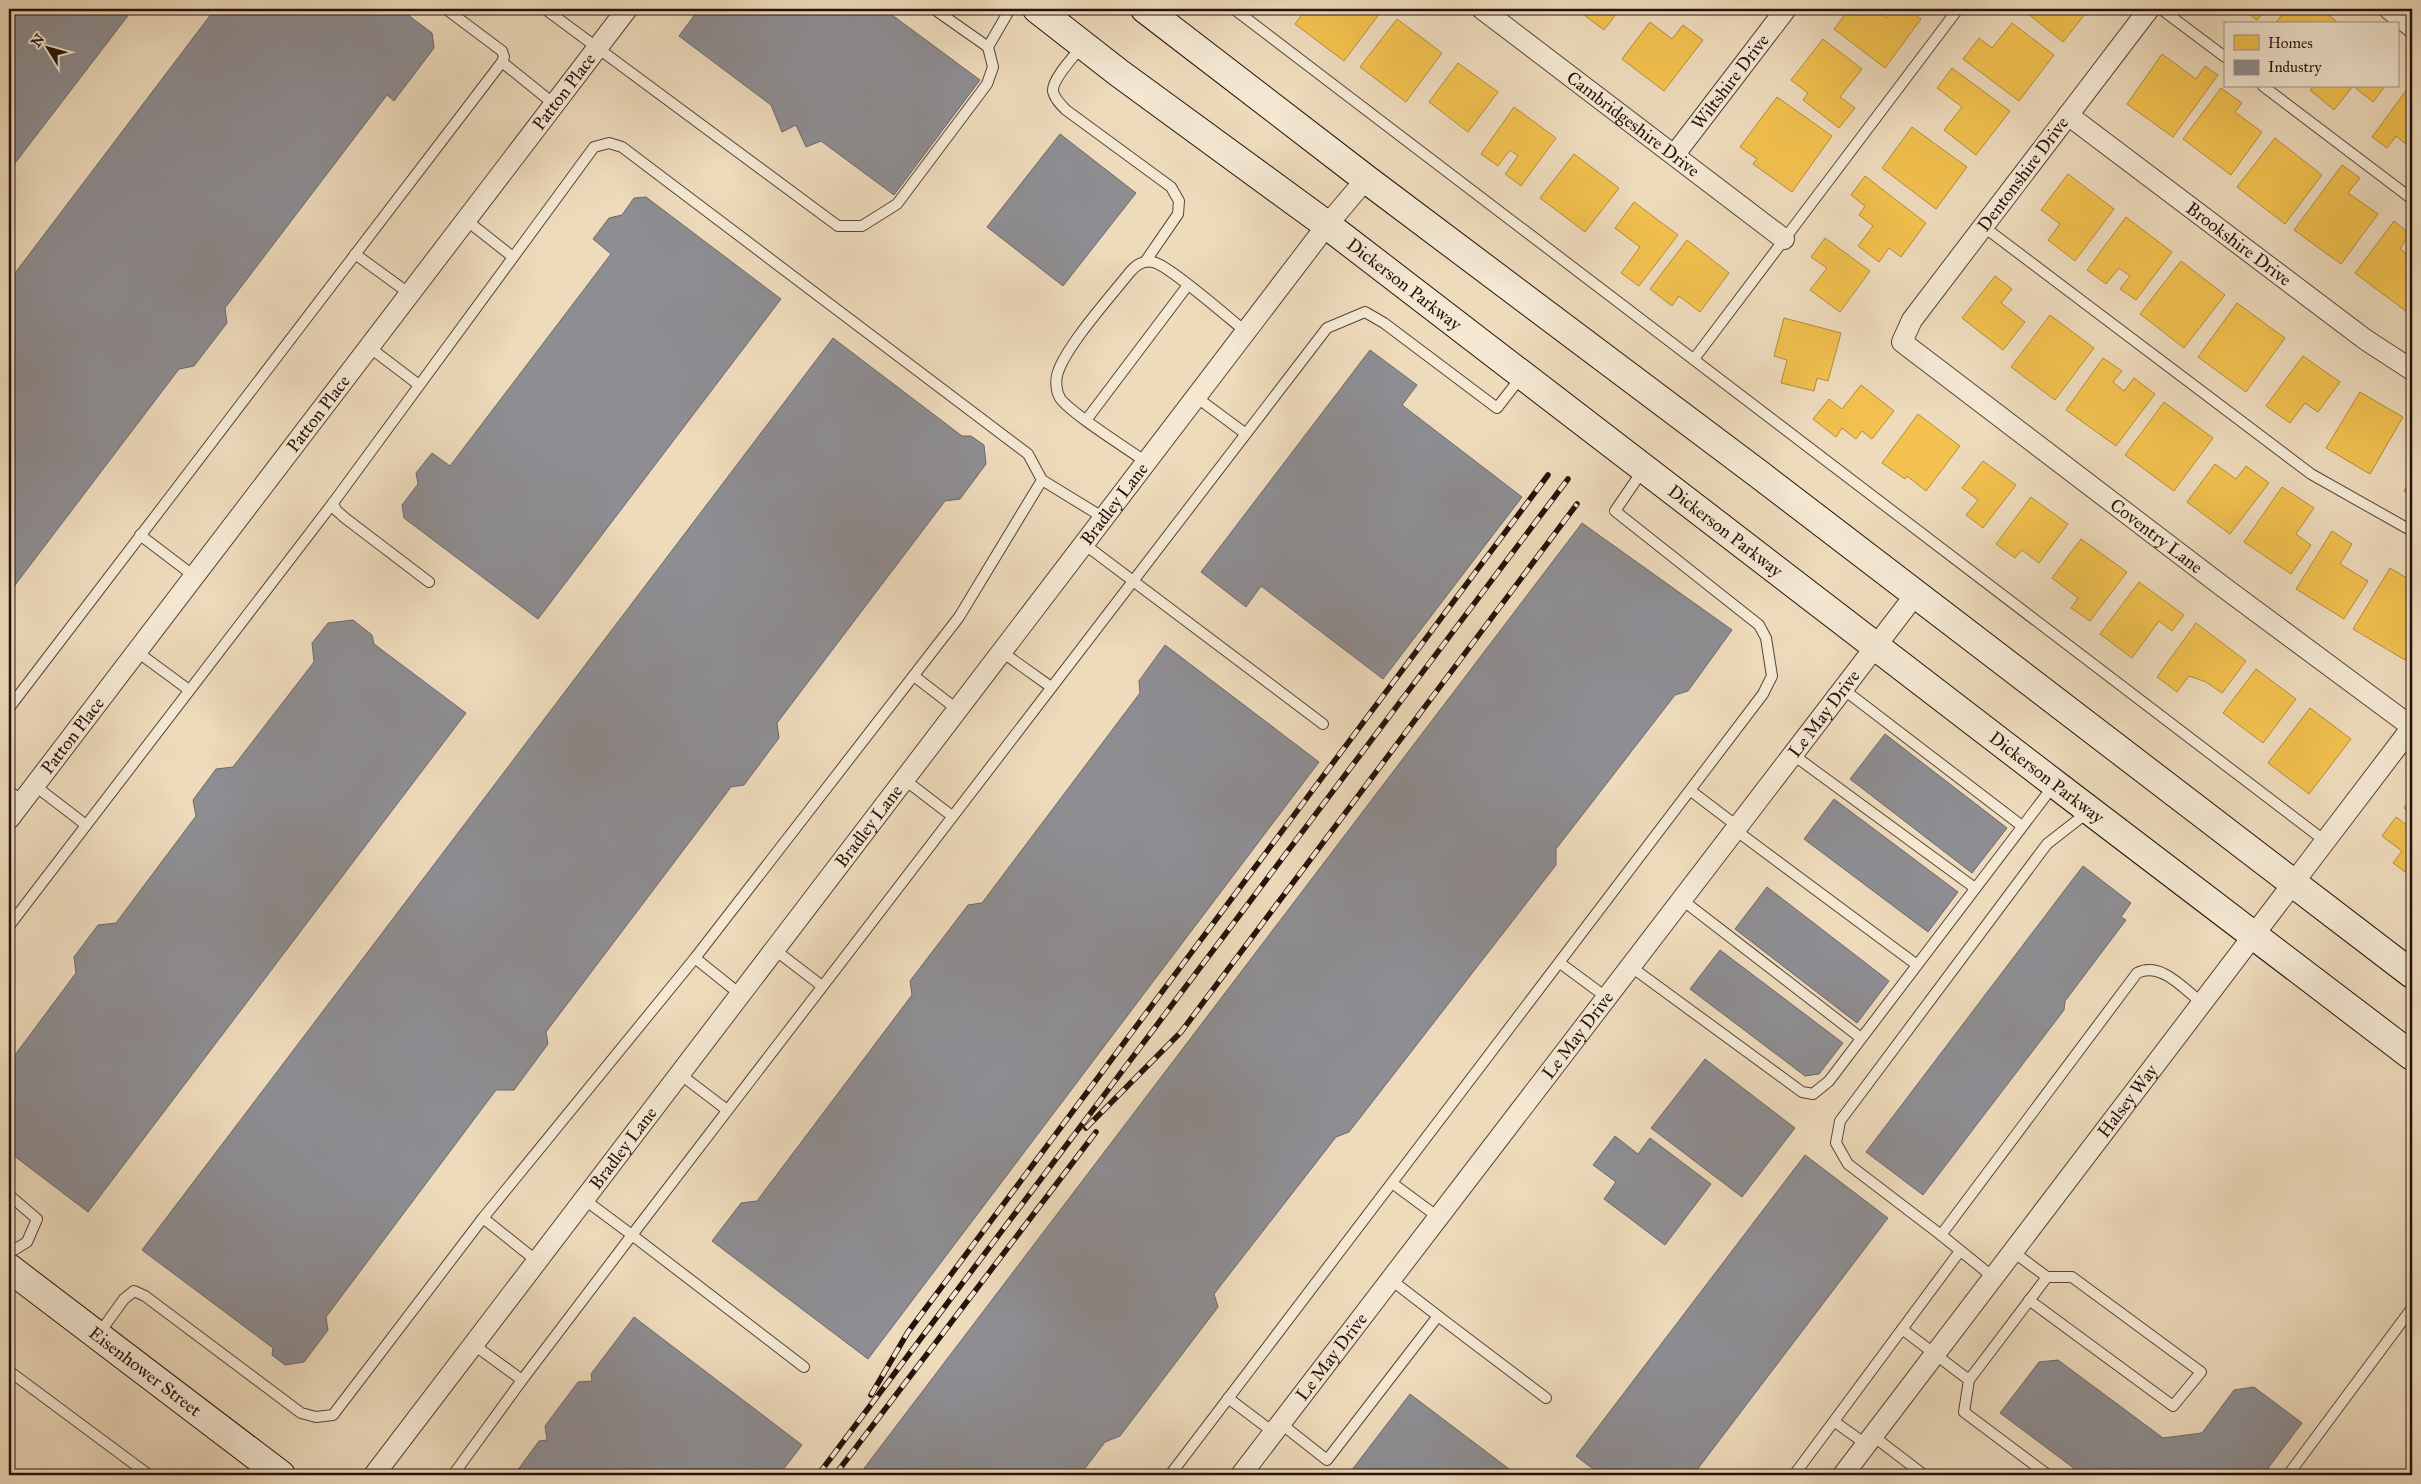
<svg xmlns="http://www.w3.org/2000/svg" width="2421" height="1484" font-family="'IM FELL Great Primer',serif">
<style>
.homes{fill:#f2c14e;stroke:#b48c39}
.industry{fill:#8d8d92;stroke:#6e6869}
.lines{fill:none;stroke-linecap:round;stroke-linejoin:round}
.lane-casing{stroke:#574436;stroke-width:12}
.street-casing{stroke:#574436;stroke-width:22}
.secondary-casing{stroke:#251209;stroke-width:30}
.lane{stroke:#f4e8d3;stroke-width:10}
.street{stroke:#f4e8d3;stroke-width:20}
.secondary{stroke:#f4e8d3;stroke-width:28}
.rail-casing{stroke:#251209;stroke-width:5.5}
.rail{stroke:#f4e8d3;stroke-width:4;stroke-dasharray:11;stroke-linecap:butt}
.labels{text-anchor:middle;stroke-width:5;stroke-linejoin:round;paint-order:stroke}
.street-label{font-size:18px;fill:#251209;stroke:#f4e8d3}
</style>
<rect width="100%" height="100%" fill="#eedbbc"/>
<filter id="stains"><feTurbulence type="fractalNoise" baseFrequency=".004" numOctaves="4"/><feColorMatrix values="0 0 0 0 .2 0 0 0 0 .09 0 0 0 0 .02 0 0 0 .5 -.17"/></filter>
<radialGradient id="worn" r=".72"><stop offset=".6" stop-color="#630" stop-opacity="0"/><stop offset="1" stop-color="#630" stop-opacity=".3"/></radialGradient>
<g class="homes">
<path d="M1306,9H1383L1344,61L1295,24Z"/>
<path d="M1576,9H1620L1604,30Z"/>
<path d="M1849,9H1874L1887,18L1894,9H1907L1921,19L1885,68L1834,29Z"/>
<path d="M2022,9H2089L2063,42Z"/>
<path d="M2242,9H2266L2257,20Z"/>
<path d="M2286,9H2320L2340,24H2275Z"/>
<path d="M1397,19L1442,53L1406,102L1360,67Z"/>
<path d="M1650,22L1672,39L1683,25L1703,40L1664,91L1622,59Z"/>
<path d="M2012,23L2054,55L2019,101L1963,59L1979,38L1992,48Z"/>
<path d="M1823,39L1862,69L1840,97L1855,108L1839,128L1803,100L1808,93L1791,80Z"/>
<path d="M2162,54L2196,79L2205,66L2218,75L2173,137L2127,104Z"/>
<path d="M1458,63L1498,92L1468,132L1429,102Z"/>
<path d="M1952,68L2010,111L1976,155L1944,130L1962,107L1937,88Z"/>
<path d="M2411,84L2412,149L2396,136L2387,148L2372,137Z"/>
<path d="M2313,86H2385L2373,102L2353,86L2334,110L2310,90Z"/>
<path d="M2221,88L2242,103L2235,112L2262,132L2231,175L2183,139Z"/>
<path d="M1777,97L1832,136L1792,192L1753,164L1757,159L1740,147Z"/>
<path d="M1514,107L1556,138L1521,186L1505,174L1518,156L1510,150L1498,166L1481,154Z"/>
<path d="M1912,127L1967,167L1936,209L1882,168Z"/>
<path d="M2275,138L2322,175L2285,224L2237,187Z"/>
<path d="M1574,154L1619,188L1585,232L1540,198Z"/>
<path d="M2342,165L2360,178L2348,193L2378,214L2341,264L2294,230Z"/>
<path d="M2068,174L2114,209L2075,261L2048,240L2060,224L2041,210Z"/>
<path d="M1865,176L1926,223L1901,257L1889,248L1879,262L1858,246L1873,226L1859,215L1865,206L1851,195Z"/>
<path d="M1634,202L1678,235L1639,286L1621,273L1640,247L1615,228Z"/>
<path d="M2126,217L2172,252L2136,300L2120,289L2130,276L2119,268L2106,284L2087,270Z"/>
<path d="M2394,221L2410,234L2400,249L2412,258V305L2407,312L2355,273Z"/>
<path d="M1825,238L1870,271L1840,312L1810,290L1827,268L1811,257Z"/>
<path d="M1687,240L1729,273L1700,312L1679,296L1672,306L1650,289Z"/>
<path d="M2181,261L2225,295L2184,348L2140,314Z"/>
<path d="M1995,276L2012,289L2001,303L2025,322L2003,350L1962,318Z"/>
<path d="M2237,303L2285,338L2246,392L2198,357Z"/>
<path d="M2050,315L2094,348L2055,400L2011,367Z"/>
<path d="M1784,318L1841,333L1828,381L1817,378L1814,391L1781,383L1787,360L1774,356Z"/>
<path d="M2303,356L2340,382L2318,412L2305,403L2290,423L2266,406Z"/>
<path d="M2103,358L2122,371L2113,382L2124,391L2134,378L2155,394L2116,446L2066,410Z"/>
<path d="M1861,385L1894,411L1872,439L1862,431L1856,439L1842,428L1836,437L1813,419L1829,399L1842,409Z"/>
<path d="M2360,392L2403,417L2370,474L2326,448Z"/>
<path d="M2164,402L2213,438L2174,491L2125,455Z"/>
<path d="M1918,414L1960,446L1926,491L1907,476L1905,479L1882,463Z"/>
<path d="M1983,461L2016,485L1983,528L1966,515L1978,500L1962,488Z"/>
<path d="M2215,464L2236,479L2246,466L2269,483L2230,534L2187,502Z"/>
<path d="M2412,476V495L2404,491Z"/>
<path d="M2282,487L2314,508L2296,534L2311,545L2291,574L2244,542Z"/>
<path d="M2031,497L2068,524L2039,563L2022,550L2015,558L1996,544Z"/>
<path d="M2332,531L2352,544L2340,564L2368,581L2344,619L2296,589Z"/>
<path d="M2081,539L2127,572L2090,621L2071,608L2078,598L2052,578Z"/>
<path d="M2390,568L2412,581L2408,588L2412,590V648L2405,660L2353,629Z"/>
<path d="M2139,582L2184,615L2172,631L2159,621L2132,658L2100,634Z"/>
<path d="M2196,623L2246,661L2222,693L2206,682L2189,676L2177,692L2157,677Z"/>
<path d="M2256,669L2296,699L2263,743L2223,713Z"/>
<path d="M2310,708L2351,739L2309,794L2268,763Z"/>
<path d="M2412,797V814L2404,808Z"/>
<path d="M2396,817L2409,827L2412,823V877L2393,863L2402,851L2382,836Z"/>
</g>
<g class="industry">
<path d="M9,9H133L9,171Z"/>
<path d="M215,9H400L432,33L434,48L394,101L387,95L225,308L227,323L194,366L179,369L9,593V281Z"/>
<path d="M699,9H884L980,80L894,195L821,141L806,147L796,125L782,132L771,105L679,36Z"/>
<path d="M1060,134L1136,193L1063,286L987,227Z"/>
<path d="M646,197L781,299L538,619L404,518L402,505L418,484L416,473L432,453L450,466L611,254L593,239L609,218L622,215L634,198Z"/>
<path d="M833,338L962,436H971L984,445L986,464L960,499L945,501L777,723L779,738L744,785L731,787L546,1032L548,1044L514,1090H496L326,1317L328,1330L304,1362L285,1365L272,1355L273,1348L142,1250Z"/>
<path d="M1370,350L1417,385L1402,405L1522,497L1383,679L1261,586L1246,607L1201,572Z"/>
<path d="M1582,523L1732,630L1688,691L1675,695L1556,849V865L1349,1132L1336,1137L1214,1294L1218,1307L1120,1436L1105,1442L1080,1475H859Z"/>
<path d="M353,620L372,635L374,644L466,713L88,1212L9,1152V1063L76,973L74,957L98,925L116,923L196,816L193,800L216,769L233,767L314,662L312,643L328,623Z"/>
<path d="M1165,645L1319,762L868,1359L712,1241L741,1203L757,1201L912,995L910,981L968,905L982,903L1140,693L1139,681Z"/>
<path d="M1885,734L2007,828L1972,873L1850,779Z"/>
<path d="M1834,799L1958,892L1928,932L1804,839Z"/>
<path d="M2083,866L2131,903L2121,917L2126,920L2065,1001L2064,1010L1923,1195L1866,1152Z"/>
<path d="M1767,887L1889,981L1857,1023L1735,929Z"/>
<path d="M1720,950L1843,1043L1819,1074L1805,1076L1690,989Z"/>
<path d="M1705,1059L1795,1128L1742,1197L1651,1128Z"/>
<path d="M1615,1136L1638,1154L1650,1138L1711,1184L1665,1245L1604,1199L1616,1182L1593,1165Z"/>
<path d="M1805,1155L1888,1218L1693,1475H1601L1576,1456Z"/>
<path d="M634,1317L802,1445L779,1475H514L539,1441L547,1440L545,1426L578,1382L592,1381L591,1374Z"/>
<path d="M2058,1360L2163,1438L2202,1433L2234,1390L2254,1387L2302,1423L2263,1475H2083L2000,1413L2039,1362Z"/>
<path d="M1410,1394L1517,1475H1348Z"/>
</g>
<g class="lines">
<g class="lane-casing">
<g id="lane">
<path d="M545,9L838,226H862L897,204L987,84L993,67L988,47L1010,9"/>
<path d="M934,9L988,47"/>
<path d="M1234,9L2325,841"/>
<path d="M2161,9L2225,57"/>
<path d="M1083,45C1075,55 1052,79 1053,91C1054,98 1061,105 1066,110L1171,187L1179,201L1178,214L1145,262"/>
<path d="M502,62L554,104"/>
<path d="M2263,86L2412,199"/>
<path d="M466,220L513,257"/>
<path d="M1984,227L2311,474L2412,531"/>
<path d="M355,254L410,294"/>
<path d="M369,347L419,385"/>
<path d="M1694,359L1958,9"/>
<path d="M1196,397L1246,434"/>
<path d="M1087,419L1188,285"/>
<path d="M1146,462C1128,449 1070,413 1060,398C1056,391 1055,380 1058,372C1067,345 1111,296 1130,272C1136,265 1143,260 1153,262C1167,264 1230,319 1245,331"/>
<path d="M1042,480L1104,518"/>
<path d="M140,535L194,576"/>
<path d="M1084,544L1323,724"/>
<path d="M136,651L189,690"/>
<path d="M1002,652L1051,687"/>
<path d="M914,676L958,710"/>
<path d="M1843,689L2022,826"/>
<path d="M9,708L502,62L504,57L502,51L446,9"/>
<path d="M1792,754L1975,888"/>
<path d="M905,780L952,816"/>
<path d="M34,785L86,825"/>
<path d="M9,791L22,801"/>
<path d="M1691,791L1737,826"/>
<path d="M1734,829L1917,965"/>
<path d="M1681,899L1861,1038"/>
<path d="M9,926L333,503"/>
<path d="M775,950L822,986"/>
<path d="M695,958L741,995"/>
<path d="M1560,963L1606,997"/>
<path d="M1630,966L1802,1092L1813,1094L1829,1081L2054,785"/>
<path d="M681,1075L727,1110"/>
<path d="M1392,1183L1438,1217"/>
<path d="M9,1195L37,1219L27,1242L9,1253"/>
<path d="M585,1200L632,1235L1327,328L1365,312L1384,323L1497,408L1521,377"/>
<path d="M483,1218L538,1262"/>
<path d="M1941,1235L1848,1164L1836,1143L1840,1121L2047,844L2088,812"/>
<path d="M2012,1251L2047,1277H2072L2201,1372L2173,1406L2029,1300"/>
<path d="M1993,1277L1941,1235L2137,973C2161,961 2184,989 2203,1004"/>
<path d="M1390,1279L1438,1316"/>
<path d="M1902,1329L1969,1380L1964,1412L2048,1475"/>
<path d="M98,1335L124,1299L134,1291L145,1296L301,1413L316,1417L333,1415L483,1218L695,958L959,617L1042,480L1028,454L622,147L609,143L594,147L333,503L336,510L345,518L429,582"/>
<path d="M9,1371L149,1475"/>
<path d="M522,1380L632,1235L804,1367"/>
<path d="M1969,1380L2047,1277"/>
<path d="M1228,1398L1273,1432"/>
<path d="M1835,1422L1867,1445"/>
<path d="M1280,1423L1327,1460L1438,1316L1546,1398"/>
<path d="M1873,1436L1924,1475"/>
<path d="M453,1475L522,1380L474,1345"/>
<path d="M1170,1475L1763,694L1772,676L1766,638L1759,625L1615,511L1643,470"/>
<path d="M1794,1475L1960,1251"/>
<path d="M2288,1475L2412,1308"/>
</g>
</g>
<g class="street-casing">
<g id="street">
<path id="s1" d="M1482,9L1784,239"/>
<path id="s2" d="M2149,9L1912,320L1902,342L2222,586L2412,727"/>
<path d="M2389,9L2412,27"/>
<path id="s3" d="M2068,115L2366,340L2412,370"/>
<path id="s4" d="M1675,154L1786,9"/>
<path id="s5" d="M9,819L627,9"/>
<path id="s6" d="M374,1475L1327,225L1366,179"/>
<path id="s7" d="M1241,1475L1915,595"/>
<path id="s8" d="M1843,1475L2412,727"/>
</g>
</g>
<g class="secondary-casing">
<g id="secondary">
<path id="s9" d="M1037,9L1119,73L1327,225L2055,784L2412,1056"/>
<path d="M1145,9L1366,179L1760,475L2412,974"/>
<path id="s10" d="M9,1268L281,1475"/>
</g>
</g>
<use href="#lane" class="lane"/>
<use href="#street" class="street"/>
<use href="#secondary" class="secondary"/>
<g class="rail-casing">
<g id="rail">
<path d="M1086,1128L1181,1032L1577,504"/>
<path d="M871,1395L908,1332L1548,475"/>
<path d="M818,1475L1568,479"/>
<path d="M835,1475L1096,1132"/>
</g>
</g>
<use href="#rail" class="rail"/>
</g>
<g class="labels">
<g class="street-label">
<text dy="6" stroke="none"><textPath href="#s4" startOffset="91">Wiltshire Drive</textPath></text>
<text dy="6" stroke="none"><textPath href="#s5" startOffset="915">Patton Place</textPath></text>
<text dy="6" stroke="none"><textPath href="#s1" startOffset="190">Cambridgeshire Drive</textPath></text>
<text transform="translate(2023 174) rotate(-53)" y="6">Dentonshire Drive</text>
<text dy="6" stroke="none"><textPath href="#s3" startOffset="214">Brookshire Drive</textPath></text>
<text dy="6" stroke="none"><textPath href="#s9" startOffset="459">Dickerson Parkway</textPath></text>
<text dy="6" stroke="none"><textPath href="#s5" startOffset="510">Patton Place</textPath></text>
<text dy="6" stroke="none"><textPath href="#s6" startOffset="1221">Bradley Lane</textPath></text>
<text dy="6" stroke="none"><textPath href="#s9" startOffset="864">Dickerson Parkway</textPath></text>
<text dy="6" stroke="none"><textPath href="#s2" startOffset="735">Coventry Lane</textPath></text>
<text dy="6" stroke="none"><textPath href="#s7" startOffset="959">Le May Drive</textPath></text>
<text dy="6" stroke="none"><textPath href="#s5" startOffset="105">Patton Place</textPath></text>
<text dy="6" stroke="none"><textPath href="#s9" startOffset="1269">Dickerson Parkway</textPath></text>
<text dy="6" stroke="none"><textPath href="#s6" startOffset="816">Bradley Lane</textPath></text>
<text dy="6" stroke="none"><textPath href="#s7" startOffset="554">Le May Drive</textPath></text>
<text dy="6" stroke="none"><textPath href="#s8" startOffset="470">Halsey Way</textPath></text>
<text dy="6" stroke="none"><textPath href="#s6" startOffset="411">Bradley Lane</textPath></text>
<text dy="6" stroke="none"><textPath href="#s7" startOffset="149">Le May Drive</textPath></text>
<text dy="6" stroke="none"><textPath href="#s10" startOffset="171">Eisenhower Street</textPath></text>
</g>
</g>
<rect width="2421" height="1484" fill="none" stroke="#eedbbc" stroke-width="30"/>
<rect x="10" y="10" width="2401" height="1464" fill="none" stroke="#251209" stroke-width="2.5"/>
<rect x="15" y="15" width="2391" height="1454" fill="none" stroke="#251209"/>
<rect x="2224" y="22" width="175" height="65" fill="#f4e8d3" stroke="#a19282"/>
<rect x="2234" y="35" width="25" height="15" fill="#f2c14e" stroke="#a19282"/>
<text x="2268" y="48" font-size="15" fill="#251209">Homes</text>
<rect x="2234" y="60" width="25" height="15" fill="#8d8d92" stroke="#a19282"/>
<text x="2268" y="72" font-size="15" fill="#251209">Industry</text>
<g transform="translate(48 48) rotate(307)" stroke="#f4e8d3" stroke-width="4" paint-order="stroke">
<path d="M0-4L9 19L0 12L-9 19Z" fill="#251209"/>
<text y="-8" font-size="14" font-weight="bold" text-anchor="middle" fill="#251209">N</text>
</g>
<rect width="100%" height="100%" filter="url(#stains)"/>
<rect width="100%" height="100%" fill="url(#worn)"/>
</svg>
